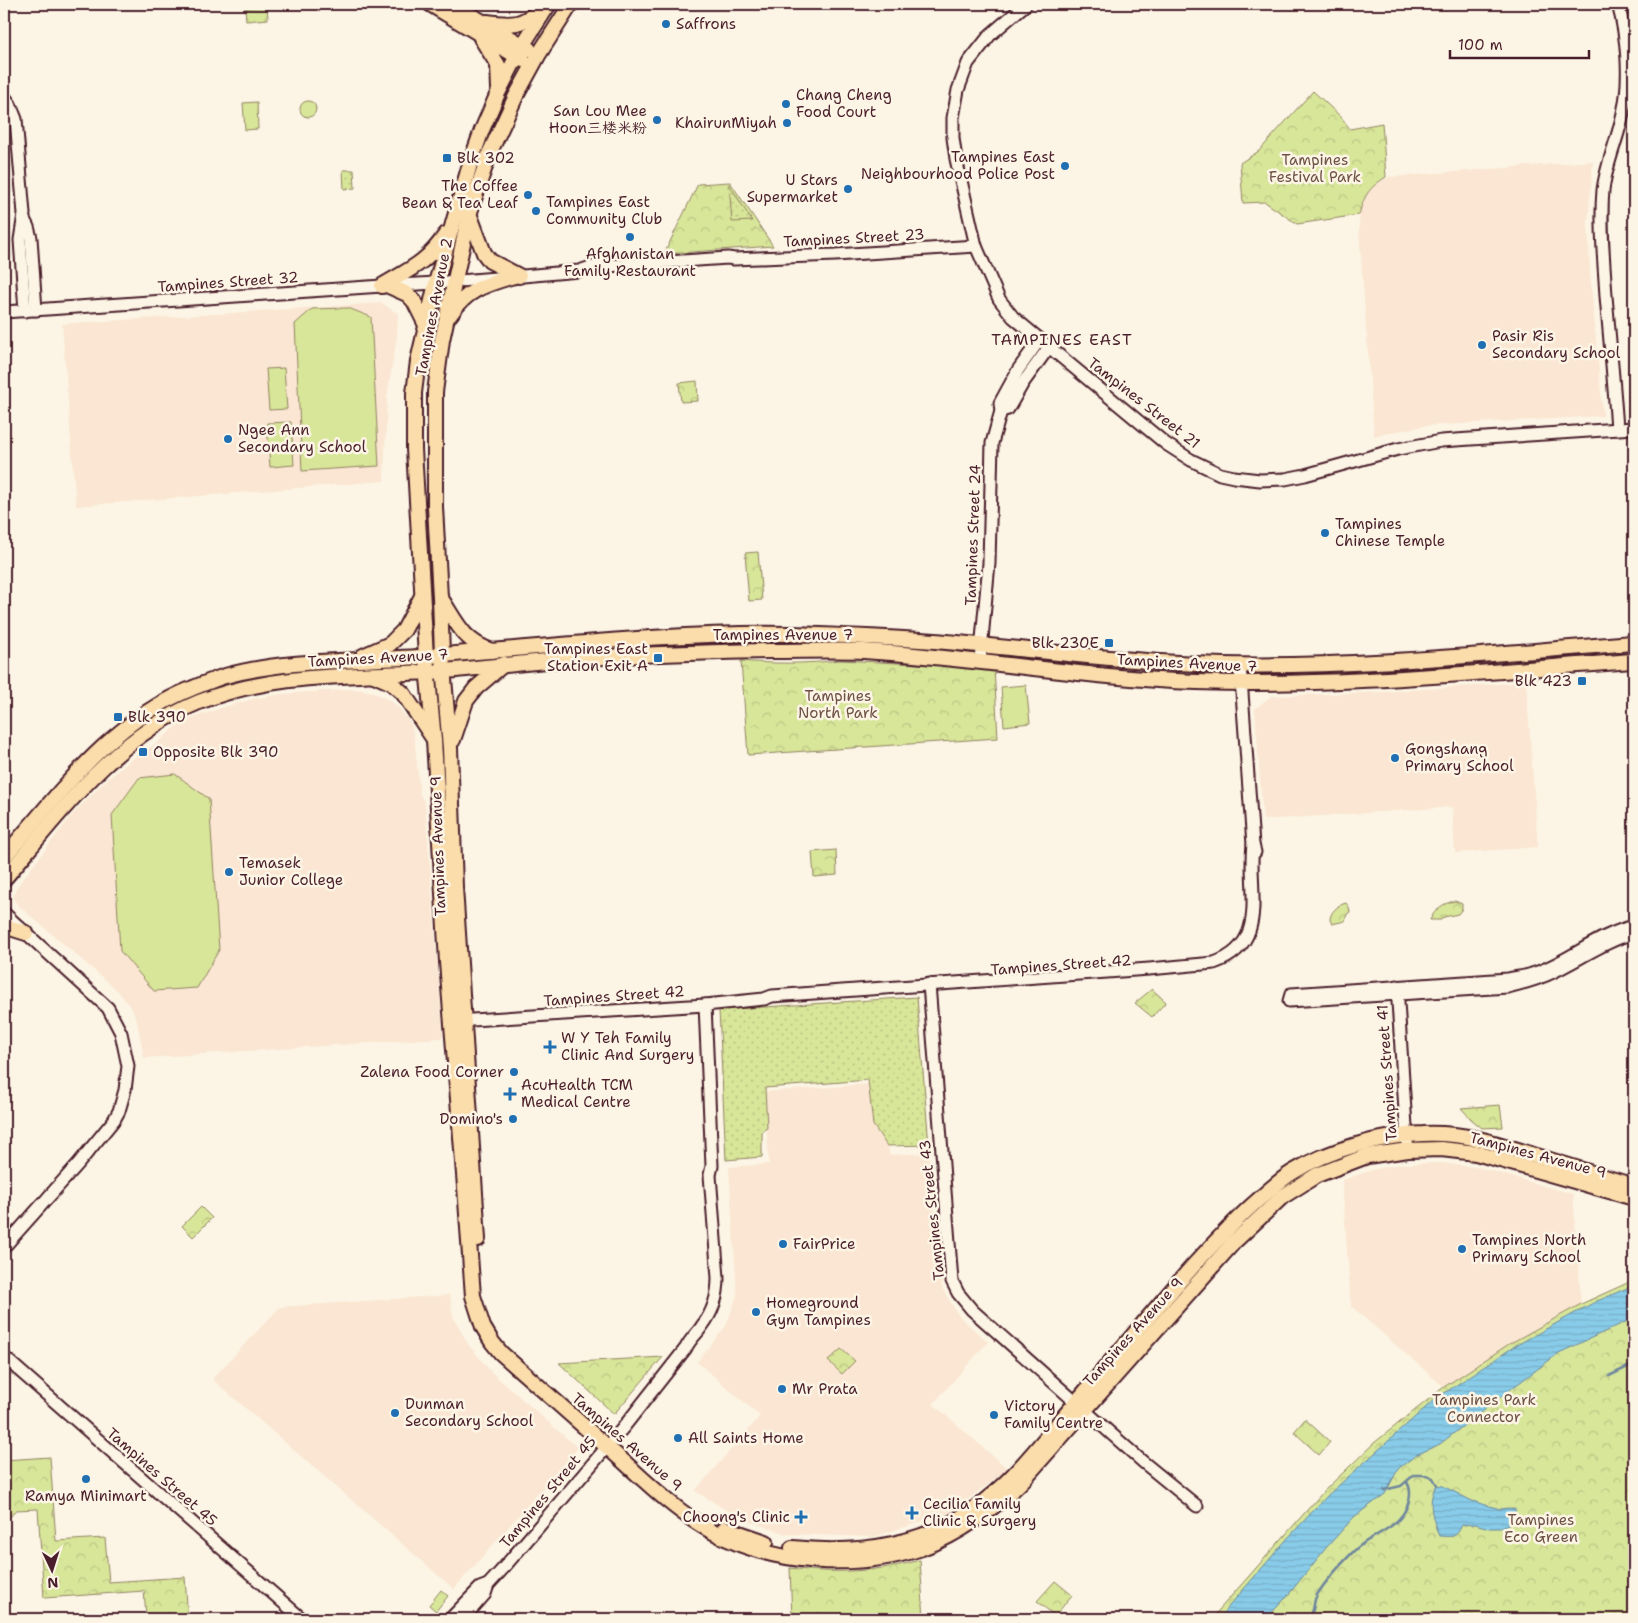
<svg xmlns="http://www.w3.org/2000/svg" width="1638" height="1623" font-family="'Shantell Sans','LXGW WenKai TC',sans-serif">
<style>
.built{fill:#fae6d2}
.grass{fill:#d8e699;stroke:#918262}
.park{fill:url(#park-crowns);stroke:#918262}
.garden{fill:url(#garden-dots);stroke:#918262}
.water{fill:url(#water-rules);stroke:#6f879d}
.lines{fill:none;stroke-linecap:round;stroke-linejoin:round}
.stream{stroke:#6f879d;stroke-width:2.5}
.minor-casing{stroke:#4a1f2b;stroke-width:15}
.major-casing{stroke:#4a1f2b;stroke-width:18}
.minor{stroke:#fcf5e5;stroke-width:11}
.major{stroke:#faddab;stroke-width:14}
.poi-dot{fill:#1f6fb2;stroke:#fcf5e5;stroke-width:2}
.labels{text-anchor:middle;stroke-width:5;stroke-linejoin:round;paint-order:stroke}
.poi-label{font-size:15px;fill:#4a1f2b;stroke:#fcf5e5;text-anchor:start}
.park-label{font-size:15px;fill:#6e5146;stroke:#fcf5e5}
.street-label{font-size:15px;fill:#4a1f2b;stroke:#fcf5e5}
.neighbourhood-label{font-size:16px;letter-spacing:1px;fill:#4a1f2b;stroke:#fcf5e5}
</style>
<defs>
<pattern id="park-crowns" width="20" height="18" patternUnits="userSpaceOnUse" patternTransform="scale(1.25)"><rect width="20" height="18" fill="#d8e699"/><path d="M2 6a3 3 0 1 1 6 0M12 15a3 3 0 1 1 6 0" fill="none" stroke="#bbc584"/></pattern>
<pattern id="garden-dots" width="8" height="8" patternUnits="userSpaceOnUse" patternTransform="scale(1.25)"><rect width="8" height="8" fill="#d8e699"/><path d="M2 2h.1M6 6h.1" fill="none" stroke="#bbc584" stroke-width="1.8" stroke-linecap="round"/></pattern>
<pattern id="water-rules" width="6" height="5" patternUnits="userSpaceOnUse" patternTransform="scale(1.25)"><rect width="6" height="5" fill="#88cce9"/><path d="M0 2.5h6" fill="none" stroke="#77afc8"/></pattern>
</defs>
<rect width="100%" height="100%" fill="#fcf5e5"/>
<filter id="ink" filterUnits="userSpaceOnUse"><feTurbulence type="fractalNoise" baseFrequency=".02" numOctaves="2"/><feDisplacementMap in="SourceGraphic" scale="10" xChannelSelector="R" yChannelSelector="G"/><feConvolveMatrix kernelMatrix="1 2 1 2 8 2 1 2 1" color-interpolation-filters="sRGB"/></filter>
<g filter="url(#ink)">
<g class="built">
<path d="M1593,161L1588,223L1590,273L1603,416L1423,426L1374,436L1359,229L1360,206L1372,187L1389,177Z"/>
<path d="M382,303L398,314L397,336L387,397L384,481L76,506L62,324Z"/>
<path d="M1526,682L1538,847L1455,853L1452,807L1263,820L1255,709L1271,696L1383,692Z"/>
<path d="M355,689L373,692L391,701L399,708L407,718L411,724L414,735L420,795L425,803L443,1036L441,1038L144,1058L137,1021L132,1009L117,990L19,906L13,899L16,888L71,816L102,784L133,758L157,743L181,722L224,707L257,698L281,694Z"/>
<path d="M884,1083L889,1155L929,1153L942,1288L959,1316L988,1342L933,1404L1008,1469L951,1512L874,1537L786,1534L739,1518L695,1491L760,1416L697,1362L726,1326L737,1295L729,1167L769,1164L764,1092Z"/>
<path d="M1442,1163L1481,1168L1573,1194L1581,1304L1509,1344L1444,1387L1351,1306L1342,1180L1372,1170L1400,1164Z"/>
<path d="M450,1295L453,1316L468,1344L490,1371L578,1448L454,1589L212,1379L280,1307Z"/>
</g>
<g class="grass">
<path d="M257,102L258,129L245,130L243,103Z"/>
<path d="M348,308L371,317L379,466L302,471L295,324L312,309Z"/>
<path d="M284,368L287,409L269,410L266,369Z"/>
<path d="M291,422L294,465L270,467L267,423Z"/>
<path d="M1026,685L1030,723L1004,726L1001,687Z"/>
<path d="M175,774L209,799L219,950L197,988L154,991L120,951L112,815L139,778Z"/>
<path d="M441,1590L448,1596L436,1611L429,1605Z"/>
</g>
<g class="park">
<path d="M267,6L268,19L246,21L245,8Z"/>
<path d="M1313,91L1341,117L1350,129L1382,123L1386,177C1369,188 1364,195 1359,215L1297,224L1265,202L1243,203L1240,163L1259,151Z"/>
<circle cx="308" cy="109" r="8"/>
<path d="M730,182L773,246L664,254L698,184Z"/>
<path d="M697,381L698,401L681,402L679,383Z"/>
<path d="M758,552L762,600L749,601L745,553Z"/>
<path d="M840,660L994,668L998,738L748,755L741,661C774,664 807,664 840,660Z"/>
<path d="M836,850L837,875L814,877L812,852Z"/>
<path d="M1455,901L1462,904V909L1458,914L1444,917L1441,920H1430C1435,909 1443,903 1455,901Z"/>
<path d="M1346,903L1349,907L1350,912L1347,914L1345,921L1332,924L1330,920C1330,912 1338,905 1346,903Z"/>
<path d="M1152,989L1166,1002L1152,1017L1135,1003Z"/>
<path d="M1500,1105L1503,1127L1482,1128L1471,1119L1461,1108Z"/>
<path d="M201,1207L212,1218L193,1237L182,1226Z"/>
<path d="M1634,1280V1619H1211L1324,1491L1374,1443L1444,1387L1509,1344L1581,1304Z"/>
<path d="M841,1349L855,1361L842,1374L828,1361Z"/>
<path d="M663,1357L614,1414L559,1363Z"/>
<path d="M1305,1419L1330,1442L1319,1455L1294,1432Z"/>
<path d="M50,1457L56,1541L105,1538L109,1582L185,1577L188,1619H142L146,1615L144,1591L44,1598L38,1509L16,1510L4,1524V1460Z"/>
<path d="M920,1560L924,1619H792L790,1568C834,1574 877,1572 920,1560Z"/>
<path d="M1055,1581L1072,1595L1055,1616L1037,1601Z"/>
</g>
<g class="garden">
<path d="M343,170H354L355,188L344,189Z"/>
<path d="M729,184L752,221L732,222Z"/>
<path d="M917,997L929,1145L887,1146L873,1125L868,1080L765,1088L767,1128L762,1131V1157L726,1160L719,1010Z"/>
</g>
<g class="water">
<path d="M1634,1285V1318L1559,1353L1511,1389L1440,1444L1416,1455L1398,1469L1385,1494L1354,1517L1326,1548L1289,1594L1266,1619H1218L1287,1539L1328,1495L1434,1400L1515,1346L1595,1302Z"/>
<path d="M1437,1485L1443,1486L1472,1501L1500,1509L1508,1508L1515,1509L1516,1520L1500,1528H1489L1475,1524L1462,1525C1456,1538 1453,1537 1439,1536C1433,1521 1426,1499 1437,1485Z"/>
</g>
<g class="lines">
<g class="stream">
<path d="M1609,1376L1634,1364"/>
<path d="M1384,1490L1401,1486L1414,1475H1423L1433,1478L1437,1485"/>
<path d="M1308,1619C1316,1611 1312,1603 1317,1595C1325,1582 1343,1562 1354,1551C1368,1536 1391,1532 1403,1514C1409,1505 1413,1492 1407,1482"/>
</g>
<g class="minor-casing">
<g id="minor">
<path d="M1026,4L990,35L968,63L958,90L953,118V138L956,159L976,246L999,299L1013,317L1166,444L1191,460L1220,474L1234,477L1260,480L1285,479L1305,475L1398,449L1441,441L1634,428"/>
<path d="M4,96L10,104L16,119L24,214L20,240L25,311"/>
<path d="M24,219L28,227L31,238L36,310"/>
<path d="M512,277L579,271L591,267L728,258L734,259L835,255L976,246"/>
<path d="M4,312L382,286L436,283L496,278"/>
<path d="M1001,411L1008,409L1023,383L1049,347"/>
<path d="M1617,429C1614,385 1610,341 1606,296C1604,261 1600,225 1603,190C1606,164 1618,139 1623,113C1631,79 1627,37 1618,4"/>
<path d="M980,661L989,563L992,443L1001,411L1000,403L1018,370L1040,339"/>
<path d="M1240,665L1253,845L1255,852"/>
<path d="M4,913L108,1008L121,1033L128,1066L125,1090L119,1111L114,1120L78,1164L4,1247"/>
<path d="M1634,926C1596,935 1568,963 1532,974C1524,977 1516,977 1508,979L1291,994L1289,1001L1508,987C1524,983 1539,979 1553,972C1580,959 1605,941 1634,933"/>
<path d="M929,984L952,1281L958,1293L972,1310L1143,1462L1197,1506"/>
<path d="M1397,986L1407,1142"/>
<path d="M456,1021L705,1005L764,999L772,996L1149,969L1214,963C1271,943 1247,889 1253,845"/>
<path d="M4,1357L302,1619"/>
<path d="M450,1619L480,1588L488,1585L500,1572L623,1428L686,1348C690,1339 697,1334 702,1326C713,1312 718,1296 718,1278L710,1175L712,1166L705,1005"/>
<path d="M463,1619L485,1594L488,1585"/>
</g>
</g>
<g class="major-casing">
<g id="major">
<path d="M430,4L523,60"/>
<path d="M452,4L529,49"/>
<path d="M549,4L522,46L498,93L482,130L470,164L436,283L418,361L414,393V449L426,657L434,740L447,962L465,1187L473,1296L483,1327L492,1342L501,1353C542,1389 582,1425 623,1461C650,1486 679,1513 711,1531C773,1565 856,1570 922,1548C958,1535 995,1508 1022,1481L1233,1243L1282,1197L1317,1175L1367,1156L1408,1150L1441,1149L1476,1153L1634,1198"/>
<path d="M487,22C515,26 521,25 543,8"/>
<path d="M481,38L498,65L499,89"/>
<path d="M470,216L484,253L490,261L519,276"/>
<path d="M382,286C410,269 427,263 446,234"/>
<path d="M389,286L407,294L414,301L426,325"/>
<path d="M450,315C467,289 487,284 514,276"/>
<path d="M442,600C457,623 463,641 492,651"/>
<path d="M363,656L390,644L404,630L422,596"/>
<path d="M374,675L390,682L403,693L433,738"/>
<path d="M453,740L466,701L476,688L504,664"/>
<path d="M4,857C59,794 112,720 193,688C204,684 215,679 225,676C290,658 363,662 430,656C549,647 669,632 789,634C848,636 909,638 968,644C1053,652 1139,663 1224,665C1361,668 1498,653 1634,643"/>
<path d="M4,879C60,813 116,736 199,702C276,671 363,677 445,671C479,668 513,664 547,661C621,655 695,652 770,651C801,651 833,650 864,651C976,658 1086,678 1197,682C1343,687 1489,671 1634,661"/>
<path d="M4,926L26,933"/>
<path d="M478,1239L455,887L450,748L442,655L440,597L435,507V392L442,340L469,215L478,187L490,152L516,96L539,54L571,4"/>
<path d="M725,1528L766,1542"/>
<path d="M792,1548C848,1554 904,1549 955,1521C999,1497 1029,1458 1061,1420C1105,1369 1148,1317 1193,1266C1214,1243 1234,1221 1257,1201C1268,1191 1280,1180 1293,1172C1328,1150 1382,1135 1423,1134C1464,1132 1499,1144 1537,1156C1570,1166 1602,1176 1634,1186"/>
</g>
</g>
<use href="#minor" class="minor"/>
<use href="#major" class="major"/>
</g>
</g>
<g class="poi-dot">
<circle cx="666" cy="24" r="5"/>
<circle cx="786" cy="104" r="5"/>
<circle cx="657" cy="120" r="5"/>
<circle cx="787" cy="123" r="5"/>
<rect x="442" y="153" width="10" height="10" rx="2.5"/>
<circle cx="1065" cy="166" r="5"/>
<circle cx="848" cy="189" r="5"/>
<circle cx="528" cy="195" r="5"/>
<circle cx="536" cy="211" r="5"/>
<circle cx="630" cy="237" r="5"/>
<circle cx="1482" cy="345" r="5"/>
<circle cx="228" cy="439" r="5"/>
<circle cx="1325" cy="533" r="5"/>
<rect x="1104" y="638" width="10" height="10" rx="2.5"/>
<rect x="653" y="653" width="10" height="10" rx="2.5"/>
<rect x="1577" y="676" width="10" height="10" rx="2.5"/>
<rect x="113" y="712" width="10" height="10" rx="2.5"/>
<rect x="138" y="747" width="10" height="10" rx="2.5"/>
<circle cx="1395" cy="758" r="5"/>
<circle cx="229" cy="872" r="5"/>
<path d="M547.5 1039.5h5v5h5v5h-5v5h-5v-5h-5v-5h5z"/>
<circle cx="514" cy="1072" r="5"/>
<path d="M507.5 1086.5h5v5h5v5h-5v5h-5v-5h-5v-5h5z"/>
<circle cx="513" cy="1119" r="5"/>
<circle cx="783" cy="1244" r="5"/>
<circle cx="1462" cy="1249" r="5"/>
<circle cx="756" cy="1312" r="5"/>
<circle cx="782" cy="1389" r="5"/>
<circle cx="395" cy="1413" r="5"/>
<circle cx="994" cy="1415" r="5"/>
<circle cx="678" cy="1438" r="5"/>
<circle cx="86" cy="1479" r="5"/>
<path d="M909.5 1505.5h5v5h5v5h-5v5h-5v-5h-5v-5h5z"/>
<path d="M798.5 1509.5h5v5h5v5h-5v5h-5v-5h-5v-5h5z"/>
</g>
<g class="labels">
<g class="poi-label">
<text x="676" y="29">Saffrons</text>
<text x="796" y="100">Chang Cheng<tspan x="796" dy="17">Food Court</tspan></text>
<text x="647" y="116" text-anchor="end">San Lou Mee<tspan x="647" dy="17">Hoon三楼米粉</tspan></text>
<text x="777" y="128" text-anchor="end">KhairunMiyah</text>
<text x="1055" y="162" text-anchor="end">Tampines East<tspan x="1055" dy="17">Neighbourhood Police Post</tspan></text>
<text x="457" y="163">Blk 302</text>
<text x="838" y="185" text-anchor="end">U Stars<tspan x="838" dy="17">Supermarket</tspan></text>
<text x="518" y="191" text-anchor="end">The Coffee<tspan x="518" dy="17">Bean &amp; Tea Leaf</tspan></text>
<text x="546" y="207">Tampines East<tspan x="546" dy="17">Community Club</tspan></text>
<text x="630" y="259" text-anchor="middle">Afghanistan<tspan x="630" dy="17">Family Restaurant</tspan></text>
<text x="1492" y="341">Pasir Ris<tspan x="1492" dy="17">Secondary School</tspan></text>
<text x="238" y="435">Ngee Ann<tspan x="238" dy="17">Secondary School</tspan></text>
<text x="1335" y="529">Tampines<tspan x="1335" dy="17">Chinese Temple</tspan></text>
<text x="1099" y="648" text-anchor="end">Blk 230E</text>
<text x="648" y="654" text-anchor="end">Tampines East<tspan x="648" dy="17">Station Exit A</tspan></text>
<text x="1572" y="686" text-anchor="end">Blk 423</text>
<text x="128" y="722">Blk 390</text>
<text x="1405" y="754">Gongshang<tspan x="1405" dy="17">Primary School</tspan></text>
<text x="153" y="757">Opposite Blk 390</text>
<text x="239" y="868">Temasek<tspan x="239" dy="17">Junior College</tspan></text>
<text x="561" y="1043">W Y Teh Family<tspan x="561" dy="17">Clinic And Surgery</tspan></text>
<text x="504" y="1077" text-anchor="end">Zalena Food Corner</text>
<text x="521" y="1090">AcuHealth TCM<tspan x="521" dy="17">Medical Centre</tspan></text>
<text x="503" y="1124" text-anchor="end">Domino's</text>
<text x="1472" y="1245">Tampines North<tspan x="1472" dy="17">Primary School</tspan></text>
<text x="793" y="1249">FairPrice</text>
<text x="766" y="1308">Homeground<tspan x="766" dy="17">Gym Tampines</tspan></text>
<text x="792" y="1394">Mr Prata</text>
<text x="405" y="1409">Dunman<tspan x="405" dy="17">Secondary School</tspan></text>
<text x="1004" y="1411">Victory<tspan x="1004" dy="17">Family Centre</tspan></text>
<text x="688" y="1443">All Saints Home</text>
<text x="86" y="1501" text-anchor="middle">Ramya Minimart</text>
<text x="923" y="1509">Cecilia Family<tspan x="923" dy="17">Clinic &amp; Surgery</tspan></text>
<text x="790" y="1522" text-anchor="end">Choong's Clinic</text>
</g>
<g class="park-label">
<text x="1315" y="165">Tampines<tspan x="1315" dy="17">Festival Park</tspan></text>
<text x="838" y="701">Tampines<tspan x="838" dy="17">North Park</tspan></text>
<text x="1484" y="1405">Tampines Park<tspan x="1484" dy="17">Connector</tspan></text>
<text x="1541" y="1525">Tampines<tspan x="1541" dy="17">Eco Green</tspan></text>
</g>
<g class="street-label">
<text transform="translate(854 238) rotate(-3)" y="5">Tampines Street 23</text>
<text transform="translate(228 282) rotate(-4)" y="5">Tampines Street 32</text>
<text transform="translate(434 307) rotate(-79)" y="5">Tampines Avenue 2</text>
<text transform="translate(1144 403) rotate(38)" y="5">Tampines Street 21</text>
<text transform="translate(973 535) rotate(-88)" y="5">Tampines Street 24</text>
<text x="783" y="640">Tampines Avenue 7</text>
<text transform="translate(378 658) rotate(-3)" y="5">Tampines Avenue 7</text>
<text transform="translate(1187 663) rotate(3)" y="5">Tampines Avenue 7</text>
<text transform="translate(438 846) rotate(-92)" y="5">Tampines Avenue 9</text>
<text transform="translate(1061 965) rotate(-4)" y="5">Tampines Street 42</text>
<text transform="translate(614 996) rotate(-4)" y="5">Tampines Street 42</text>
<text transform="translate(1387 1073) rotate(-94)" y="5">Tampines Street 41</text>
<text transform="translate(1538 1155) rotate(15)" y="5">Tampines Avenue 9</text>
<text transform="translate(932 1210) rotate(-96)" y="5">Tampines Street 43</text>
<text transform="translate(1133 1332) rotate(-48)" y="5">Tampines Avenue 9</text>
<text transform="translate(627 1442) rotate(41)" y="5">Tampines Avenue 9</text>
<text transform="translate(162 1477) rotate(41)" y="5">Tampines Street 45</text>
<text transform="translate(548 1492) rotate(-50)" y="5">Tampines Street 45</text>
</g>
<g class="neighbourhood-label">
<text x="1062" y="345">TAMPINES EAST</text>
</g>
</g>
<rect width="1638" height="1623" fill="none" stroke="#fcf5e5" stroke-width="20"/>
<rect x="10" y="10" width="1618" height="1603" fill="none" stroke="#4a1f2b" stroke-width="2" filter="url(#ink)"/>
<g transform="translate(52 1570) rotate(176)" stroke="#fcf5e5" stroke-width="4" paint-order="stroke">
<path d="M0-4L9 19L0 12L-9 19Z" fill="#4a1f2b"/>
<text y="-8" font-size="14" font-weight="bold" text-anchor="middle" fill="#4a1f2b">N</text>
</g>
<path d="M1450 50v8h139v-8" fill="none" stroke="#4a1f2b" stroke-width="2.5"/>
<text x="1458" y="50" font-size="15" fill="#4a1f2b" stroke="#fcf5e5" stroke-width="4" paint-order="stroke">100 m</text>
</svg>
